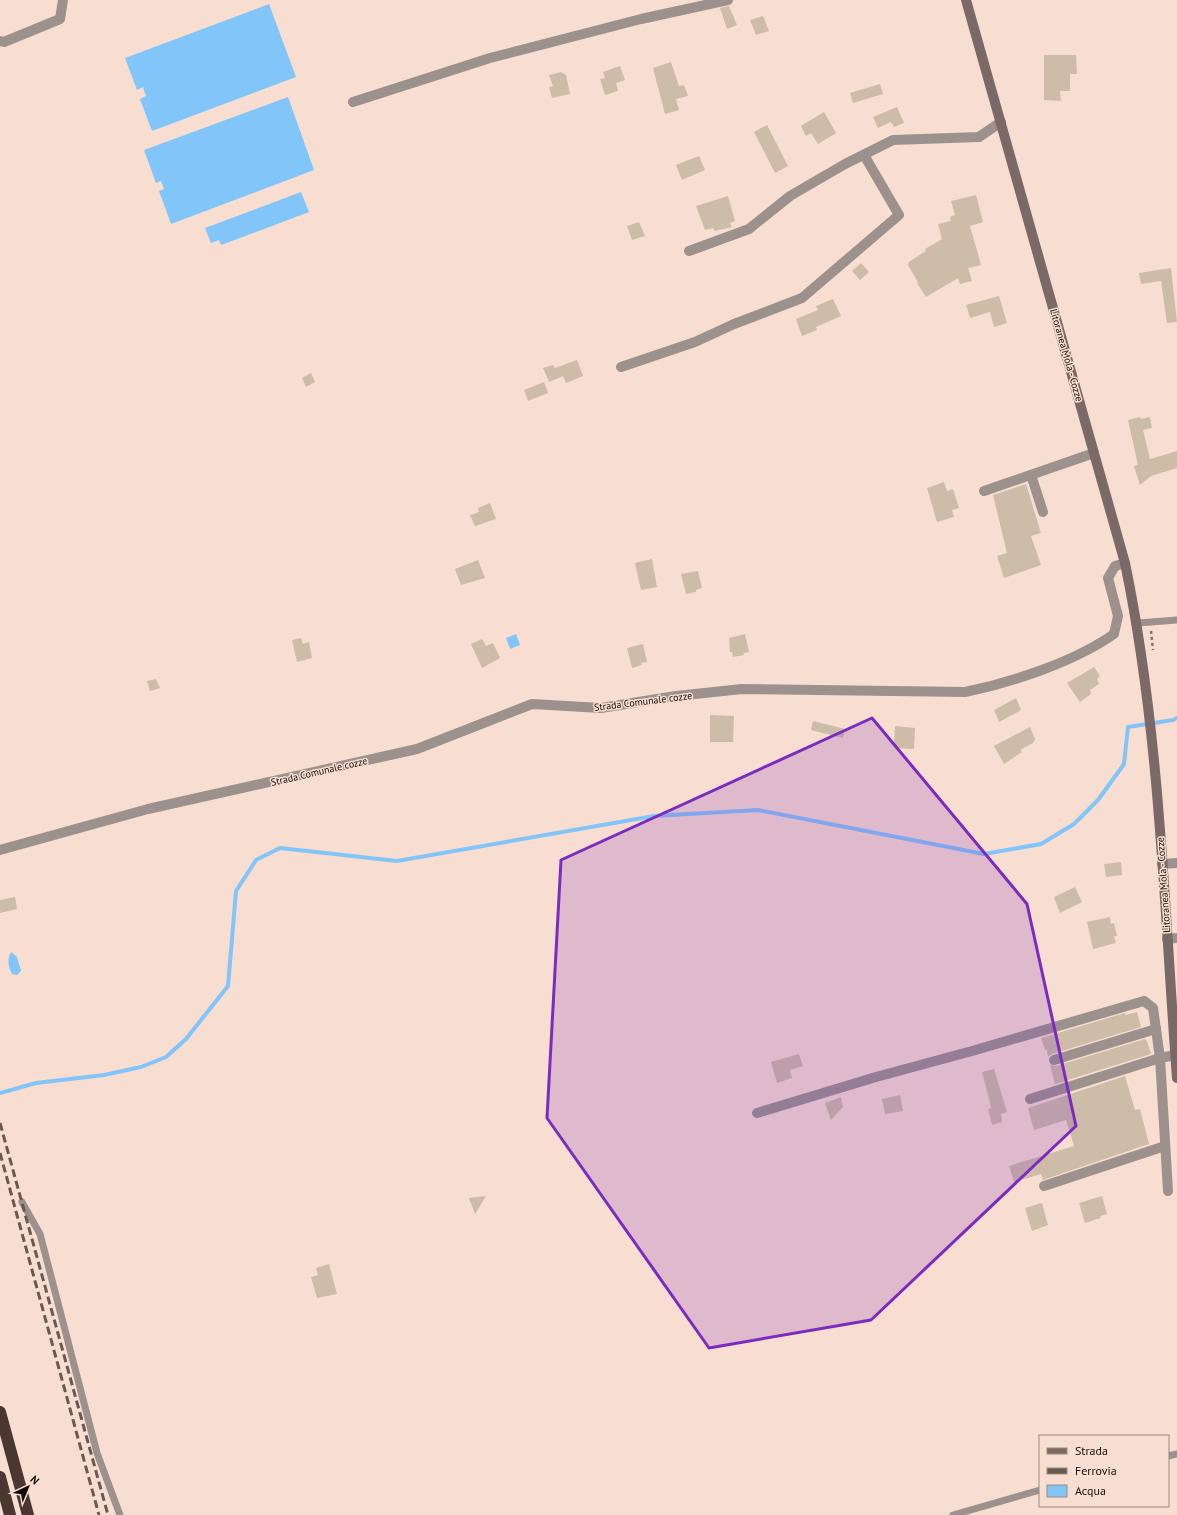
<svg xmlns="http://www.w3.org/2000/svg" width="1177" height="1515" font-family="'PT Sans',sans-serif">
<style>
.water{fill:#82c5f9}
.lines{fill:none;stroke-linecap:round;stroke-linejoin:round}
.stream{stroke:#82c5f9;stroke-width:4}
.building{fill:#cdbca8}
.path{stroke:#817168;stroke-width:2.5;stroke-dasharray:3 3;stroke-linecap:butt}
.lane{stroke:#9d918e;stroke-width:7}
.street{stroke:#9d918e;stroke-width:10}
.secondary{stroke:#7a6966;stroke-width:10}
.highway{stroke:#4c3632;stroke-width:12}
.rail{stroke:#685a52;stroke-width:3;stroke-dasharray:8 4;stroke-linecap:butt}
.marked{fill:#7b2cbf;fill-opacity:0.2;stroke:#7b2cbf;stroke-width:3;stroke-linejoin:round}
.labels{text-anchor:middle;stroke-width:3;stroke-linejoin:round;paint-order:stroke}
.street-label{font-size:10px;fill:#130b07;stroke:#f7ded0}
</style>
<rect width="100%" height="100%" fill="#f7ded0"/>
<g class="water">
<path d="M269,4L296,77L152,131L140,99L146,96L143,87L137,90L125,58Z"/>
<path d="M288,97L314,170L171,224L159,191L164,189L161,181L156,183L144,150Z"/>
<path d="M301,192L309,212L221,245L219,240L211,243L205,228Z"/>
<path d="M516,634L520,645L510,649L506,638Z"/>
<path d="M11,952L17,957L21,971L17,975L12,974C8,967 7,958 11,952Z"/>
</g>
<g class="lines">
<path class="stream" d="M0,1093L36,1083L104,1075L141,1067L166,1057L186,1039L228,986L236,891L256,860L280,848L397,861L654,816L758,810L984,854L1041,844L1074,824L1098,800L1124,764L1128,727L1173,720L1177,718"/>
</g>
<g class="building">
<path d="M729,6L737,25L727,29L720,8Z"/>
<path d="M763,16L769,31L756,35L750,20Z"/>
<path d="M1044,55H1076L1077,74H1070V91H1060L1061,101L1044,100Z"/>
<path d="M671,62L679,86L684,85L688,96L676,99L679,110L665,114L653,68Z"/>
<path d="M620,66L625,80L616,83L618,91L605,95L600,79L605,78L603,72Z"/>
<path d="M561,72L566,75L570,94L552,98L549,87L553,86L549,75Z"/>
<path d="M880,84L883,94L853,103L850,93Z"/>
<path d="M897,107L904,123L894,127L891,122L878,128L873,117Z"/>
<path d="M824,112L836,133L818,144L811,133L806,136L801,126Z"/>
<path d="M767,125L788,166L775,173L754,132Z"/>
<path d="M699,156L705,170L682,180L676,165Z"/>
<path d="M976,195L983,222L970,226L981,265L968,268L972,281L960,284L958,278L926,297L917,283L918,282L908,265L909,262L926,251L925,249L942,239L938,224L951,221L950,217L955,215L951,201Z"/>
<path d="M728,196L735,221L730,223L732,227L715,231L713,228L705,230L696,206Z"/>
<path d="M639,222L645,236L632,240L627,226Z"/>
<path d="M861,263L869,272L860,280L852,271Z"/>
<path d="M1171,268L1177,322L1167,323L1161,281L1141,284L1139,273Z"/>
<path d="M999,296L1007,323L994,327L990,312L970,318L966,305Z"/>
<path d="M833,299L841,316L816,327L817,330L802,336L796,319L818,310L816,306Z"/>
<path d="M577,360L583,376L566,383L563,376L549,382L543,368L553,365L555,368Z"/>
<path d="M311,373L315,382L306,387L302,378Z"/>
<path d="M544,382L548,393L528,401L524,390Z"/>
<path d="M1140,417L1141,419L1150,417L1152,428L1143,430L1150,459L1177,451V468L1151,476L1140,485L1134,466L1138,465L1128,420Z"/>
<path d="M944,482L947,491L953,489L959,508L952,510L954,517L937,522L927,488Z"/>
<path d="M1026,484L1041,533L1031,536L1041,565L1004,578L997,556L1007,553L993,495Z"/>
<path d="M490,503L496,519L475,526L470,515L479,512L478,508Z"/>
<path d="M652,559L657,587L641,590L635,563Z"/>
<path d="M478,560L485,578L461,585L455,569Z"/>
<path d="M698,571L702,588L696,590V592L686,594L681,574Z"/>
<path d="M745,634L749,652L743,653L744,655L733,657L732,652H730L729,638Z"/>
<path d="M301,638L303,644L309,642L312,658L297,662L292,640Z"/>
<path d="M482,639L486,646L493,643L500,658L482,668L471,644Z"/>
<path d="M643,644L647,662L641,663L642,665L632,668L627,648Z"/>
<path d="M1094,667L1100,676L1097,679L1099,684L1090,690L1091,694L1080,702L1067,683Z"/>
<path d="M156,679L160,688L150,691L147,681Z"/>
<path d="M1016,698L1021,710L999,722L994,710Z"/>
<path d="M710,715L734,716L733,742H710Z"/>
<path d="M813,721L845,729L843,738L811,730Z"/>
<path d="M895,726L915,728L914,749L894,748Z"/>
<path d="M1030,727L1035,739L1033,743L1020,750L1022,752L1004,764L994,746Z"/>
<path d="M1121,862L1122,875L1106,877L1104,864Z"/>
<path d="M1075,887L1082,902L1060,913L1054,897Z"/>
<path d="M15,897L17,909L0,913V900Z"/>
<path d="M1110,917L1111,924L1114,923L1117,936H1114L1116,943L1093,949L1087,922Z"/>
<path d="M1137,1012L1141,1027L1052,1054L1048,1057L1047,1050H1045L1041,1038L1125,1013V1015Z"/>
<path d="M1145,1039L1147,1041L1151,1054L1055,1084L1050,1065L1056,1066Z"/>
<path d="M799,1054L803,1066L790,1070L792,1078L777,1083L771,1062Z"/>
<path d="M994,1069L1007,1112L1001,1114L1002,1122L992,1125L988,1109L991,1108L989,1099L982,1072Z"/>
<path d="M1125,1076L1135,1110L1140,1109L1149,1144L1043,1180L1041,1174L1014,1182L1009,1166L1074,1146L1066,1120L1034,1130L1028,1108Z"/>
<path d="M900,1095L903,1111L885,1114L882,1099Z"/>
<path d="M841,1097L843,1107L831,1120L825,1103Z"/>
<path d="M486,1196L475,1214L469,1198Z"/>
<path d="M1102,1196L1107,1214L1100,1216L1101,1218L1085,1223L1079,1203Z"/>
<path d="M1042,1203L1048,1225L1032,1231L1025,1208Z"/>
<path d="M329,1264L337,1294L317,1298L311,1277L318,1275L316,1268Z"/>
</g>
<g class="lines">
<path class="path" d="M1151,631L1153,650"/>
<g class="lane">
<path d="M1138,623L1177,620"/>
<path d="M22,1202L40,1234L97,1453L120,1515"/>
<path d="M1168,1456L1177,1454"/>
<path d="M953,1515L1040,1490"/>
</g>
<g class="street">
<path d="M0,41L4,42L60,19L63,0"/>
<path d="M353,102L490,58L641,19L728,0"/>
<path d="M689,251L749,229L790,196L845,164L893,140L979,137L1001,122"/>
<path d="M621,367L695,342L734,324L802,298L899,215L864,155"/>
<path d="M1031,475L1043,512"/>
<path d="M984,491L1094,453"/>
<path d="M0,850L148,809L417,749L532,704L601,708L676,696L742,689L965,692C1013,682 1074,662 1114,634L1118,616L1108,578L1115,566L1125,563"/>
<path d="M1162,864L1177,863"/>
<path d="M1167,939L1177,938"/>
<path d="M1054,1060L1156,1029"/>
<path d="M1030,1099L1160,1058L1175,1055"/>
<path d="M757,1113L876,1077L972,1051L1144,1001L1153,1008L1160,1058L1168,1191"/>
<path d="M1044,1186L1165,1146"/>
</g>
<path class="secondary" d="M966,0L1125,563C1160,732 1164,906 1177,1078"/>
<g class="highway">
<path d="M0,1412L28,1515"/>
<path d="M0,1477L10,1515"/>
</g>
<g class="rail">
<path d="M0,1123L108,1515"/>
<path d="M0,1153L99,1515"/>
</g>
</g>
<path class="marked" d="M872,718L1027,904L1076,1126L871,1320L709,1348L547,1118L561,860Z"/>
<g class="labels">
<g class="street-label">
<text transform="translate(1067 355) rotate(74)" y="4">Litoranea Mola - Cozze</text>
<text transform="translate(643 701) rotate(-7)" y="4">Strada Comunale cozze</text>
<text transform="translate(319 771) rotate(-13)" y="4">Strada Comunale cozze</text>
<text transform="translate(1163 885) rotate(-94)" y="4">Litoranea Mola - Cozze</text>
</g>
</g>
<rect x="1039" y="1435" width="130" height="72" fill="#f7ded0" stroke="#9c8a80"/>
<rect x="1047" y="1448" width="20" height="6" fill="#7a6966" stroke="#9c8a80"/>
<text x="1075" y="1455" font-size="12" fill="#130b07">Strada</text>
<rect x="1047" y="1468" width="20" height="6" fill="#685a52" stroke="#9c8a80"/>
<text x="1075" y="1475" font-size="12" fill="#130b07">Ferrovia</text>
<rect x="1047" y="1485" width="20" height="12" fill="#82c5f9" stroke="#9c8a80"/>
<text x="1075" y="1495" font-size="12" fill="#130b07">Acqua</text>
<g transform="translate(28 1487) rotate(44)" stroke="#f7ded0" stroke-width="3" paint-order="stroke">
<path d="M0-3L7 15L0 10L-7 15Z" fill="#130b07"/>
<text y="-6" font-size="11" font-weight="bold" text-anchor="middle" fill="#130b07">N</text>
</g>
</svg>
